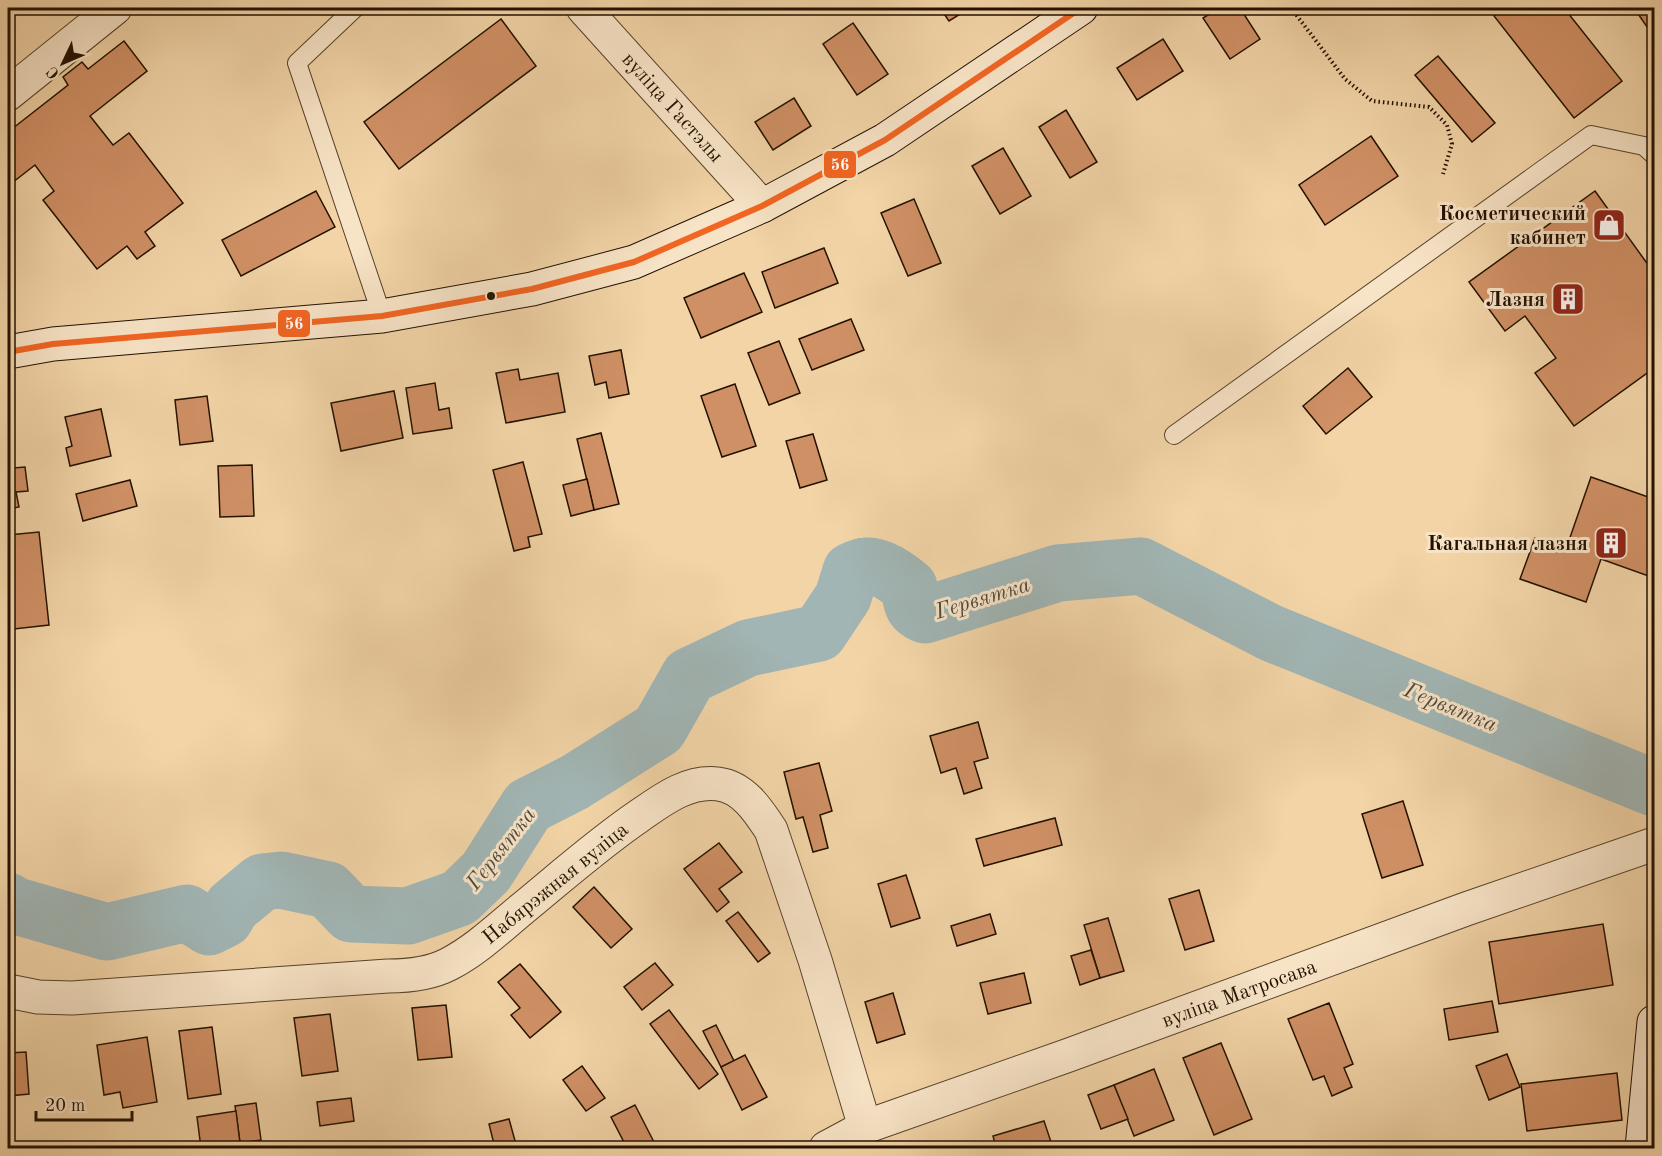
<svg xmlns="http://www.w3.org/2000/svg" width="1662" height="1156" font-family="'Old Standard TT',serif">
<style>
.lines{fill:none;stroke-linecap:round;stroke-linejoin:round}
.river{stroke:#a1b5b4;stroke-width:57}
.building{fill:#d09065;stroke:#231100;stroke-width:1.5}
.lane-casing{stroke:#57422a;stroke-width:20}
.street-casing{stroke:#57422a;stroke-width:35}
.secondary-casing{stroke:#231100;stroke-width:35}
.path{stroke:#231100;stroke-width:4;stroke-dasharray:1.5 3;stroke-linecap:butt}
.lane{stroke:#f7e3c6;stroke-width:18}
.street{stroke:#f7e3c6;stroke-width:33}
.secondary{stroke:#f7e3c6;stroke-width:33}
.bus-1-casing{stroke:#f7e3c6;stroke-width:10}
.bus-1{stroke:#f26522;stroke-width:6}
.bus-dot{fill:#231100;stroke:#f7e3c6;stroke-width:2}
.labels{text-anchor:middle;stroke-width:6;stroke-linejoin:round;paint-order:stroke}
.street-label{font-size:21px;fill:#231100;stroke:#f7e3c6}
.poi-label{font-size:21px;font-weight:bold;fill:#231100;stroke:#f7e3c6;text-anchor:end}
.water-label{font-size:22px;font-style:italic;fill:#4f4a3f;stroke:#f7e3c6}
.line-badge{stroke:#f7e3c6;stroke-width:2}
.badge-label{font-size:16px;text-anchor:middle;font-weight:bold;fill:#fff}
</style>
<rect width="100%" height="100%" fill="#f2d4a7"/>
<filter id="stains"><feTurbulence type="fractalNoise" baseFrequency=".00333" numOctaves="4"/><feColorMatrix values="0 0 0 0 .2 0 0 0 0 .09 0 0 0 0 .02 0 0 0 .5 -.17"/></filter>
<radialGradient id="worn" r=".72"><stop offset=".6" stop-color="#630" stop-opacity="0"/><stop offset="1" stop-color="#630" stop-opacity=".3"/></radialGradient>
<g class="lines">
<path class="river" d="M8,901L13,905L107,932L187,913L209,927L225,919L232,907L262,882L281,880L328,890L351,914L408,916L459,898L486,872L528,806L575,782L659,729L689,676L748,648L819,633L843,597L851,571C855,569 861,566 865,566C881,565 897,577 909,587C912,602 910,609 925,615L1058,573L1141,566L1271,633L1654,788"/>
</g>
<g class="building">
<path d="M940,8H970L949,21Z"/>
<path d="M1219,8H1240L1260,39L1230,59L1203,18Z"/>
<path d="M1505,8H1564L1622,81L1574,118L1494,16Z"/>
<path d="M1634,8H1654V37Z"/>
<path d="M501,19L536,66L399,169L364,122Z"/>
<path d="M853,23L888,74L857,95L823,44Z"/>
<path d="M1163,39L1183,71L1137,100L1117,68Z"/>
<path d="M124,41L147,71L90,116L113,145L129,133L183,203L145,232L155,246L137,259L127,246L97,269L43,200L54,191L35,165L8,186V132L68,85L63,77L82,62L88,69Z"/>
<path d="M1438,56L1495,123L1472,142L1415,75Z"/>
<path d="M794,98L811,126L773,150L755,122Z"/>
<path d="M1066,110L1097,162L1070,178L1039,127Z"/>
<path d="M1371,136L1398,176L1325,225L1299,185Z"/>
<path d="M1003,148L1031,196L1000,214L972,166Z"/>
<path d="M316,191L335,227L241,276L222,240Z"/>
<path d="M1595,191L1654,273V368L1574,426L1535,373L1556,358L1525,316L1505,331L1469,282Z"/>
<path d="M914,199L941,263L908,276L881,213Z"/>
<path d="M824,248L838,283L775,308L762,272Z"/>
<path d="M744,273L762,312L701,338L684,298Z"/>
<path d="M851,319L864,350L812,370L799,339Z"/>
<path d="M779,341L800,393L769,405L748,353Z"/>
<path d="M621,350L629,394L609,398L606,382L595,385L589,356Z"/>
<path d="M1348,368L1372,397L1326,434L1303,406Z"/>
<path d="M518,369L520,380L558,373L565,412L506,423L496,373Z"/>
<path d="M435,383L439,410L449,408L452,428L413,434L406,388Z"/>
<path d="M735,384L756,446L722,457L701,396Z"/>
<path d="M394,391L403,438L341,451L331,403Z"/>
<path d="M207,396L213,441L180,445L175,400Z"/>
<path d="M101,409L111,456L70,466L66,448L72,446L65,417Z"/>
<path d="M601,433L619,504L594,510L577,439Z"/>
<path d="M813,434L827,480L800,488L786,441Z"/>
<path d="M11,453L13,468L25,467L28,491L16,492L19,507L8,509V454Z"/>
<path d="M523,462L542,534L528,537L530,547L514,551L493,470Z"/>
<path d="M252,465L254,516L220,517L218,466Z"/>
<path d="M1591,477L1654,499V578L1601,559L1586,602L1520,579L1535,538L1566,549Z"/>
<path d="M587,479L594,510L571,516L563,485Z"/>
<path d="M130,480L137,506L83,521L76,494Z"/>
<path d="M39,532L49,625L14,629L8,560V535Z"/>
<path d="M978,722L988,758L974,762L982,788L964,794L956,768L941,773L930,736Z"/>
<path d="M819,763L832,811L820,815L828,848L813,852L803,817L796,819L784,772Z"/>
<path d="M1403,801L1423,865L1382,878L1362,814Z"/>
<path d="M1055,818L1062,845L984,866L976,839Z"/>
<path d="M719,843L742,872L719,889L729,902L717,912L684,869Z"/>
<path d="M906,875L920,918L891,927L878,884Z"/>
<path d="M594,887L632,929L611,948L573,907Z"/>
<path d="M1199,890L1214,941L1185,950L1169,899Z"/>
<path d="M738,912L770,953L758,962L726,921Z"/>
<path d="M990,914L996,934L957,946L951,926Z"/>
<path d="M1108,918L1124,971L1100,978L1084,925Z"/>
<path d="M1603,924L1613,985L1499,1004L1489,942Z"/>
<path d="M1091,950L1100,978L1080,985L1071,956Z"/>
<path d="M655,963L673,985L642,1010L624,987Z"/>
<path d="M520,964L561,1012L530,1038L511,1015L520,1008L498,982Z"/>
<path d="M1024,973L1031,1003L988,1014L980,983Z"/>
<path d="M893,993L905,1034L877,1043L865,1002Z"/>
<path d="M1492,1001L1498,1032L1449,1040L1444,1009Z"/>
<path d="M1329,1003L1353,1064L1344,1068L1352,1087L1332,1096L1324,1076L1313,1080L1288,1019Z"/>
<path d="M446,1005L452,1057L418,1060L412,1008Z"/>
<path d="M669,1010L718,1074L699,1089L650,1024Z"/>
<path d="M330,1014L338,1071L302,1076L294,1018Z"/>
<path d="M716,1025L734,1061L721,1067L703,1031Z"/>
<path d="M212,1027L221,1094L188,1099L179,1031Z"/>
<path d="M147,1037L157,1102L123,1108L120,1092L104,1095L97,1045Z"/>
<path d="M1221,1043L1252,1119L1214,1135L1183,1058Z"/>
<path d="M26,1052L29,1094L8,1096L9,1108H8V1053Z"/>
<path d="M1507,1054L1520,1087L1489,1100L1476,1066Z"/>
<path d="M745,1055L767,1097L742,1110L721,1067Z"/>
<path d="M582,1066L605,1098L586,1111L563,1080Z"/>
<path d="M1154,1069L1174,1120L1134,1136L1114,1085Z"/>
<path d="M1617,1073L1622,1120L1527,1131L1521,1084Z"/>
<path d="M1114,1085L1128,1119L1101,1129L1088,1095Z"/>
<path d="M351,1098L354,1121L320,1126L317,1102Z"/>
<path d="M256,1103L261,1140L240,1143L235,1106Z"/>
<path d="M635,1105L657,1148H627L611,1117Z"/>
<path d="M236,1111L240,1143L201,1148L197,1117Z"/>
<path d="M509,1119L517,1148H495L489,1124Z"/>
<path d="M1044,1121L1053,1148H996L993,1136Z"/>
<path d="M257,1141L258,1148H238L237,1144Z"/>
</g>
<g class="lines">
<g class="lane-casing">
<g id="lane">
<path d="M355,8L297,63L382,316"/>
<path d="M1174,435L1591,135L1644,146L1654,155"/>
</g>
</g>
<g class="street-casing">
<g id="street">
<path d="M583,8L762,206"/>
<path d="M8,94L115,8"/>
<path d="M8,991L38,997L72,998L388,976C409,976 430,974 449,964C476,950 499,928 522,909C561,877 598,844 639,816C662,800 688,780 718,784C743,787 758,810 771,830L815,960L865,1127"/>
<path d="M826,1148L865,1127L1069,1055L1466,909L1654,844"/>
</g>
</g>
<g class="secondary-casing">
<g id="secondary">
<path d="M8,352L53,344L382,316L532,289L634,262L762,206L885,140L1081,8"/>
<path d="M1642,1148L1654,1022"/>
</g>
</g>
<path class="path" d="M1291,8L1345,79L1372,101L1429,107L1447,125L1452,144L1443,174"/>
<use href="#lane" class="lane"/>
<use href="#street" class="street"/>
<use href="#secondary" class="secondary"/>
<g class="bus-1-casing">
<path id="bus-1" d="M8,352L53,344L382,316L532,289L634,262L762,206L885,140L1081,8"/>
</g>
<use href="#bus-1" class="bus-1"/>
</g>
<defs>
<g id="shop-square" transform="scale(1.725)"><rect x="-9" y="-9" width="18" height="18" rx="4" fill="#8f2418" stroke="#f7e3c6"/><path d="M-5-2.5h2.3a2.7 3.5 0 0 1 5.4 0H5L5.5 6h-11ZM-1.5-2.5h3a1.5 2.3 0 0 0-3 0Z" fill="#fff"/></g>
<g id="building-square" transform="scale(1.725)"><rect x="-9" y="-9" width="18" height="18" rx="4" fill="#8f2418" stroke="#f7e3c6"/><path d="M-4-6H4V6H1V3H-1V6H-4ZM-2.5-4.3h1.7v1.8h-1.7ZM.8-4.3h1.7v1.8H.8ZM-2.5-1h1.7V.8h-1.7ZM.8-1h1.7V.8H.8Z" fill="#fff"/></g>
</defs>
<g fill-rule="evenodd">
<use href="#shop-square" x="1609" y="225"/>
<use href="#building-square" x="1568" y="299"/>
<use href="#building-square" x="1611" y="543"/>
</g>
<circle class="bus-dot" cx="491" cy="296" r="5"/>
<g class="labels">
<g class="street-label">
<text transform="translate(673 107) rotate(48)" y="7">вуліца Гастэлы</text>
<text transform="translate(555 883) rotate(-39)" y="7">Набярэжная вуліца</text>
<text transform="translate(1239 993) rotate(-20)" y="7">вуліца Матросава</text>
</g>
<g class="poi-label">
<text x="1586" y="220">Косметический<tspan x="1586" dy="24">кабинет</tspan></text>
<text x="1545" y="306">Лазня</text>
<text x="1588" y="550">Кагальная лазня</text>
</g>
<g class="water-label">
<text transform="translate(982 597) rotate(-17)" y="8">Гервятка</text>
<text transform="translate(1451 706) rotate(22)" y="8">Гервятка</text>
<text transform="translate(500 848) rotate(-52)" y="8">Гервятка</text>
</g>
</g>
<g class="line-badge">
<rect x="823" y="150" width="34" height="29" rx="6" fill="#f26522"/>
<rect x="277" y="309" width="34" height="29" rx="6" fill="#f26522"/>
</g>
<g class="badge-label">
<text x="840" y="170">56</text>
<text x="294" y="329">56</text>
</g>
<rect width="1662" height="1156" fill="none" stroke="#f2d4a7" stroke-width="30"/>
<rect x="9" y="9" width="1644" height="1138" fill="none" stroke="#231100" stroke-width="3"/>
<rect x="15" y="15" width="1632" height="1126" fill="none" stroke="#231100" stroke-width="1.5"/>
<g transform="translate(63 63) rotate(226)" stroke="#f7e3c6" stroke-width="4.5" paint-order="stroke">
<path d="M0-4.5L10 22L0 15L-10 22Z" fill="#231100"/>
<text y="-9" font-size="16" font-weight="bold" text-anchor="middle" fill="#231100">С</text>
</g>
<path d="M36 1111v9h96v-9" fill="none" stroke="#231100" stroke-width="3"/>
<text x="45" y="1111" font-size="18" fill="#231100" stroke="#f7e3c6" stroke-width="4.5" paint-order="stroke">20 m</text>
<rect width="100%" height="100%" filter="url(#stains)"/>
<rect width="100%" height="100%" fill="url(#worn)"/>
</svg>
